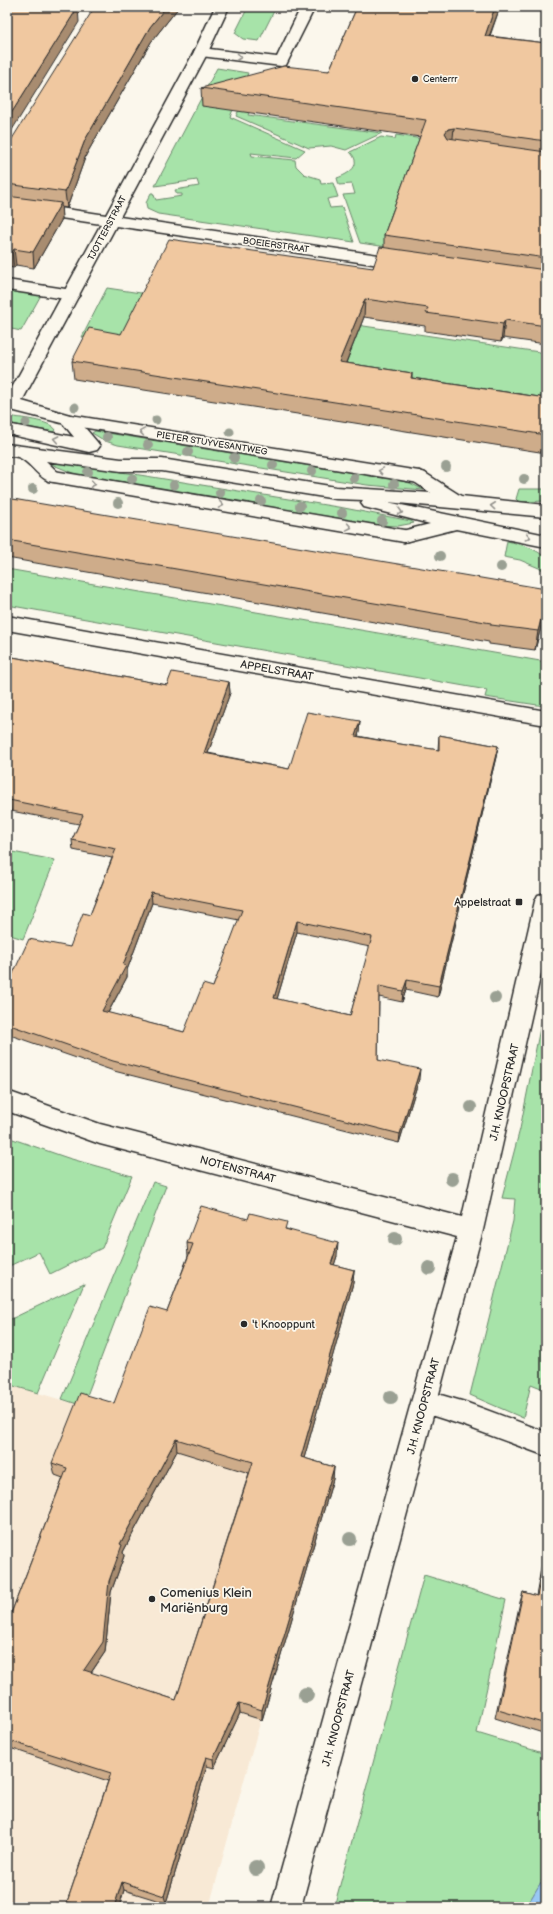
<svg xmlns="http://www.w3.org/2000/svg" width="553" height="1914" font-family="'Balsamiq Sans',sans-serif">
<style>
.built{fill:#f8e9d5}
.green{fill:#a7e3a9;stroke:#69876a}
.water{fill:#99c8f4;stroke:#6d89a4}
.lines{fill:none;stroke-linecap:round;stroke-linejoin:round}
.lane-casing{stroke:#2b2b2b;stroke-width:3}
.street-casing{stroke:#2b2b2b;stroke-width:3}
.secondary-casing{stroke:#2b2b2b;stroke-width:3}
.lane{fill:#fbf7ec;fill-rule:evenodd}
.street{fill:#fbf7ec;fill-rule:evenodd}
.secondary{fill:#fbf7ec;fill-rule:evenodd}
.tree{fill:#9aa093}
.wall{fill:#ceac8a;stroke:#2b2b2b;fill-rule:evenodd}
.shaded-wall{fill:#a88c70;stroke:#2b2b2b}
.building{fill:#f0c8a0;stroke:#2b2b2b;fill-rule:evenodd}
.oneway{stroke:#93918c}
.poi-dot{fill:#2b2b2b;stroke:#fbf7ec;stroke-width:1.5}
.labels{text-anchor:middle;stroke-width:3.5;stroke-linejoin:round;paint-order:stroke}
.far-poi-label{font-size:9px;fill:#2b2b2b;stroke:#fbf7ec;text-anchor:start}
.far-street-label{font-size:9px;fill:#2b2b2b;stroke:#fbf7ec}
.street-label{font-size:11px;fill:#2b2b2b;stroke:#fbf7ec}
.poi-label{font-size:11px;fill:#2b2b2b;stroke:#fbf7ec;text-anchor:end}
.near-poi-label{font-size:13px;fill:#2b2b2b;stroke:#fbf7ec;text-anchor:start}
</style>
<rect width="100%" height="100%" fill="#fbf7ec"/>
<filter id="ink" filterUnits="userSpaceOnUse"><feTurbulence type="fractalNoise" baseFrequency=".025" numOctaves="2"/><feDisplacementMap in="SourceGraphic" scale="8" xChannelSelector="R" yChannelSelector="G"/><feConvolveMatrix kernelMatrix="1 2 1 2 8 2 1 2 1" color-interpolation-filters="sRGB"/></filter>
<g filter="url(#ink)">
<path class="built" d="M7,1384L332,1478L261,1719L209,1907H16L7,1904Z"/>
<g class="green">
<path d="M248,7H276L259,41L243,39L235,33Z"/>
<path d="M217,68L248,73L230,117L305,150L296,158L251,153L252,156L295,160L296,166L304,174L320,179L321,184L333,183L338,197L327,199L330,208L342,207L354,242L158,214L147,209L146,203L151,193H153L156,200L182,196V194H177L175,190L199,186L197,180L155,186Z"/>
<path d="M245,98L255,99L248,115L382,133L346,150L331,146L309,148L236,116Z"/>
<path d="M396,135L423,139L397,210H393L387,228V247L360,243L343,195L355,194L352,184L339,185L337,178C349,174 363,165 350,152L381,137L395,139Z"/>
<path d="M107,288L546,353V408L82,337Z"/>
<path d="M7,290L41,295L21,331L7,328Z"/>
<path d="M7,416C19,418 50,420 56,430L53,432L7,423Z"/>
<path d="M95,431L397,480L410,483L424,490L367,485L118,445L105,441L92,433Z"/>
<path d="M53,461L344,508L411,521L414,523L398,526L379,525L75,474L51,464Z"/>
<path d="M519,489H546V501L519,502L516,499Z"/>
<path d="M507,541C521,544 535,548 546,558V571L520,560L504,557Z"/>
<path d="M7,569L546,662L544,706L485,697L487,690L7,605Z"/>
<path d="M7,851L55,860L23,939L7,934Z"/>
<path d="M546,998V1390L531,1384L523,1418L470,1395L513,1221L515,1199L502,1198L520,1129Z"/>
<path d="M7,1137L68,1158L132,1176L102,1248L50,1274L39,1252L7,1267Z"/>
<path d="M153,1182L166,1186L83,1406L62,1399Z"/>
<path d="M84,1284L38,1393L7,1384V1324L9,1320Z"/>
<path d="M424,1575L506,1600L477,1733L546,1754V1874L526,1907H334Z"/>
</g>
<path class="water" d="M546,1874V1907H526Z"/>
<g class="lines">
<g class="lane-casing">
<g id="lane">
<path d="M301,7H315L286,65L281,66L201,56L196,55L194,52L196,49L201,48L277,57Z"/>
<path d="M7,280L72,290L77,292L80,295L77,298L72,300L7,290Z"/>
<path d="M424,1390L465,1402L546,1432V1456L465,1426L415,1410L412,1402L415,1394Z"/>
</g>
</g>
<g class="street-casing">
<g id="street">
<path d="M215,7H229L208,52L120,217L406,259L412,261L414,264L412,267L406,269L116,226L22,401L70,415L419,471L425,473L428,477L425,481L419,483L69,425L7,409V397L101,224L7,210V200L106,215L194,52Z"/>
<path d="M54,471L404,530L410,532L413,536L410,540L404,542L48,481L45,477L48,473Z"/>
<path d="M7,616L546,711V725L7,630Z"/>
<path d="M546,893V951L483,1230L301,1907H271L457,1237L100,1144L7,1111V1091L100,1124L462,1217L535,901L538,895Z"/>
</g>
</g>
<g class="secondary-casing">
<g id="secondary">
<path d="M69,415L75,416L97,442L100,446L97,450L89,452L7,434V424L74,437L60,420L63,416Z"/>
<path d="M7,444L121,459H162L336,487L431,493L413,481L410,477L413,473L419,471L425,473L461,496L546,505V517L387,502L546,535V547L456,529L404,542L398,540L395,536L398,532L430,524L364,507L361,503L363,500L336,499L162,471H121L46,461L63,477L60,481C42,486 34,465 20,458C16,456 11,456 7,456Z"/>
</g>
</g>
<use href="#lane" class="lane"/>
<use href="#street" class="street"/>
<use href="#secondary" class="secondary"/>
</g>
<g class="tree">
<circle cx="75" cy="407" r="4.5"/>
<circle cx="156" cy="420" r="4.5"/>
<circle cx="26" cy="423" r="4.5"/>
<circle cx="230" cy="432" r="4.5"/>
<circle cx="107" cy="437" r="5"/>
<circle cx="148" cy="445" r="5"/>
<circle cx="188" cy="452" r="5"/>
<circle cx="234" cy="458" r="5"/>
<circle cx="273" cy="465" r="5"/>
<circle cx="446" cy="467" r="5"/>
<circle cx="312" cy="471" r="5"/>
<circle cx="88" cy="472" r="5"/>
<circle cx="354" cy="478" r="5"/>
<circle cx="132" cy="479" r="5"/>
<circle cx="524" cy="479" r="5"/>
<circle cx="394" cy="484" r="5"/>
<circle cx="174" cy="485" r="5"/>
<circle cx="33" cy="489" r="5"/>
<circle cx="220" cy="493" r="5"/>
<circle cx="261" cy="501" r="5"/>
<circle cx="118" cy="503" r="5"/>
<circle cx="300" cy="506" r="5"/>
<circle cx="342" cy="513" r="5"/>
<circle cx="382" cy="521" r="5"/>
<circle cx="440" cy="556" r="5"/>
<circle cx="501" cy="567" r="5"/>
<circle cx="495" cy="998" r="6"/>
<circle cx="471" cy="1107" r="6"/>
<circle cx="452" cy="1179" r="7"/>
<circle cx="395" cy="1239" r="7"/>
<circle cx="429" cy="1268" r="7"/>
<circle cx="391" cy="1397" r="7"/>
<circle cx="350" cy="1539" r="7"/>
<circle cx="306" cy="1695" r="8"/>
<circle cx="256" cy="1868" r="8"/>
</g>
<g class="wall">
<path d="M120,7H179L151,42L86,155L67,208L61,207L62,219L34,268L16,265L14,268L7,267V142H10L118,11Z"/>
<path d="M357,7H500L490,36L546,43V344L503,338L501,342L425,331V326L364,317L346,363L412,373V378L546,398V453L74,379L72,361L121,334L373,268L384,247V235L420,137L202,106L201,88L329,71Z"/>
<path d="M7,498L546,608L535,650L489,644V642L7,558Z"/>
<path d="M7,656L167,685L229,682L230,693L208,753L289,769L360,721L359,732L358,736L400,744L438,750L439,735L498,746L496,757L438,997L406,990L402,1002L379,997L378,1060L419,1079L399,1143L114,1071L7,1034V977L11,978L70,947L90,915L112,858L73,850L72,840L79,824L11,811L7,820ZM152,903L239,920L213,987L184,1032L108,1013L127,977V970ZM297,932L370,947L350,1016L277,999Z"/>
<path d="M287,1229L337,1256L334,1265L354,1270L353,1283L304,1458L334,1467L333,1479L262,1720L240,1713L214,1768L207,1766L166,1903L124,1890L119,1907H69L67,1902L108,1781L7,1747V1624L63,1478L55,1475L52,1463L114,1403L167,1312L188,1256L187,1243ZM177,1451L249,1473L176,1700L91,1673L105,1652L111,1592L124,1556L123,1552Z"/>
<path d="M546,1548V1734L495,1718L520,1602L523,1592L536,1596L544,1552Z"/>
</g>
<g class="shaded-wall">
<path d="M78,7L79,22L7,138V120Z"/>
<path d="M166,7H179L151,42L86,155L67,208L65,192L85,140L150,27Z"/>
<path d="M495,7H500L483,53L485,36Z"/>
<path d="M454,128L452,147L445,133L448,129Z"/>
<path d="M61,203L62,219L34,268L33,252Z"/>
<path d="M14,249L16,265L14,268L12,252Z"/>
<path d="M365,299L364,317L339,380V362Z"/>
<path d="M505,320L503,338L501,342L503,324Z"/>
<path d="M546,600V608L535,650L538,631Z"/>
<path d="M229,682L230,693L204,764V753Z"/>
<path d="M360,721L359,732L355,747V736Z"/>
<path d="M498,746L496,757L438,997L439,986Z"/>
<path d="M9,800L11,811L7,820V805Z"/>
<path d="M151,892L152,903L127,970V977L103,1022L102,1011L123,965Z"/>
<path d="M297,921V932L274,1009V998Z"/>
<path d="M407,980L406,990L402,1002L403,991Z"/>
<path d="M420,1069L419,1079L399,1143L400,1134Z"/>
<path d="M338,1243L337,1256L330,1278L331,1264Z"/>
<path d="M354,1270L353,1283L301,1469V1457Z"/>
<path d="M176,1439L177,1451L123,1552L124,1556L111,1592L105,1652L86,1680L84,1670L120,1544Z"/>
<path d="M334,1467L333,1479L262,1720V1710Z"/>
<path d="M239,1703L240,1713L214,1768L213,1759Z"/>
<path d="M206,1757L207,1766L166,1903L164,1896Z"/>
<path d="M122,1882L124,1890L119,1907H114Z"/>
</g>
<g class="building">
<path d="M7,7H78L7,120Z"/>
<path d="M120,7H166L150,27L85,140L65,192L7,184V142H10L94,8L118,11Z"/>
<path d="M357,7H495L485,36L546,43V141L454,128L448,129L445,133L448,138L546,152V258L384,235L426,120L201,88L284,66L329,71Z"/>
<path d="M7,196L61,203L33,252L14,249L12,252H7Z"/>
<path d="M169,239L373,268L380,247L546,270V326L505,320L503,324L426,313L428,308L365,299L339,362L412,373L411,378L546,398V435L72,361L89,328L121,334Z"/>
<path d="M7,498L546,589V600L538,631L491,625V623L7,540Z"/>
<path d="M7,656L167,685L172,672L229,682L204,753L289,769L307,712L360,721L355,736L400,744L439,750V735L498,746L439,986L407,980L403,991L379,986L378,1060L420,1069L400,1134L113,1061L7,1024V977L11,978L29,939L70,947L83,913L90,915L116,849L72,840L83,815L9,800L7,805ZM151,892L242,910L213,987L203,984L184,1032L102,1011L126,966L123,965ZM297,921L372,937L350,1016L274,998Z"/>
<path d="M201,1206L248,1219L250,1213L287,1222L285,1229L338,1243L331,1264L354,1270L301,1457L334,1467L262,1710L239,1703L213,1759L206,1757L164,1896L122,1882L114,1907H87L67,1902L111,1773L7,1740V1624L67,1468L52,1463L80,1393L114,1403L150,1307L167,1312L193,1244L187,1243ZM176,1439L253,1462L176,1700L84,1670L103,1642L109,1581L122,1545L120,1544Z"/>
<path d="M546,1551V1724L498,1710L523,1592L537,1596Z"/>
</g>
<defs><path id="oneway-chevron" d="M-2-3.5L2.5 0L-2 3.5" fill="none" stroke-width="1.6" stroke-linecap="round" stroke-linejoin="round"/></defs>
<g class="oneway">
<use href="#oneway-chevron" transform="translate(239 57) rotate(7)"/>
<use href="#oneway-chevron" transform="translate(142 432) rotate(-171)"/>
<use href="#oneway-chevron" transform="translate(56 439) rotate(-169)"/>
<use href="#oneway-chevron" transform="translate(381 471) rotate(-171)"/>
<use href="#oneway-chevron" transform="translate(93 484) rotate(10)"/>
<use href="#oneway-chevron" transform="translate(221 505) rotate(10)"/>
<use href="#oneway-chevron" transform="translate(493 506) rotate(-174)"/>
<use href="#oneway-chevron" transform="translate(400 512) rotate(15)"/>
<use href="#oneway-chevron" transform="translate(349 527) rotate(10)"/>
<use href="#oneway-chevron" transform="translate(528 537) rotate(13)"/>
</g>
</g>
<g class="poi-dot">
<circle cx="415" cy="79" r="4"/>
<rect x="515" y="898" width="8" height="8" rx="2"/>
<circle cx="244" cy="1324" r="4"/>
<circle cx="152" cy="1599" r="4"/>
</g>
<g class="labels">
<g class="far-poi-label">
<text x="423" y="82">Centerrr</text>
</g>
<g class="far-street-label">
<text transform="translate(107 228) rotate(-62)" y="3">TJOTTERSTRAAT</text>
<text transform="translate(276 245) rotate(8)" y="3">BOEIERSTRAAT</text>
<text transform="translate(212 443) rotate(9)" y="3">PIETER STUYVESANTWEG</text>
</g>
<g class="street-label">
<text transform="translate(277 670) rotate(10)" y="4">APPELSTRAAT</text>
<text transform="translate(504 1092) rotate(-77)" y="4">J.H. KNOOPSTRAAT</text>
<text transform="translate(238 1169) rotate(15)" y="4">NOTENSTRAAT</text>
<text transform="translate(423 1406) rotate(-75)" y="4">J.H. KNOOPSTRAAT</text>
<text transform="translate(338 1718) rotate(-75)" y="4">J.H. KNOOPSTRAAT</text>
</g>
<g class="poi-label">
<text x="511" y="906">Appelstraat</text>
<text x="252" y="1328" text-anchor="start">'t Knooppunt</text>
</g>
<g class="near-poi-label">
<text x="160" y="1597">Comenius Klein<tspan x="160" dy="15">Mariënburg</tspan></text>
</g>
</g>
<rect width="553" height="1914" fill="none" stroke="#fbf7ec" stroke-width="24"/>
<rect x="12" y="12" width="529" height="1890" fill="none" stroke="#2b2b2b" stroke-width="1.5" filter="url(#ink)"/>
</svg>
